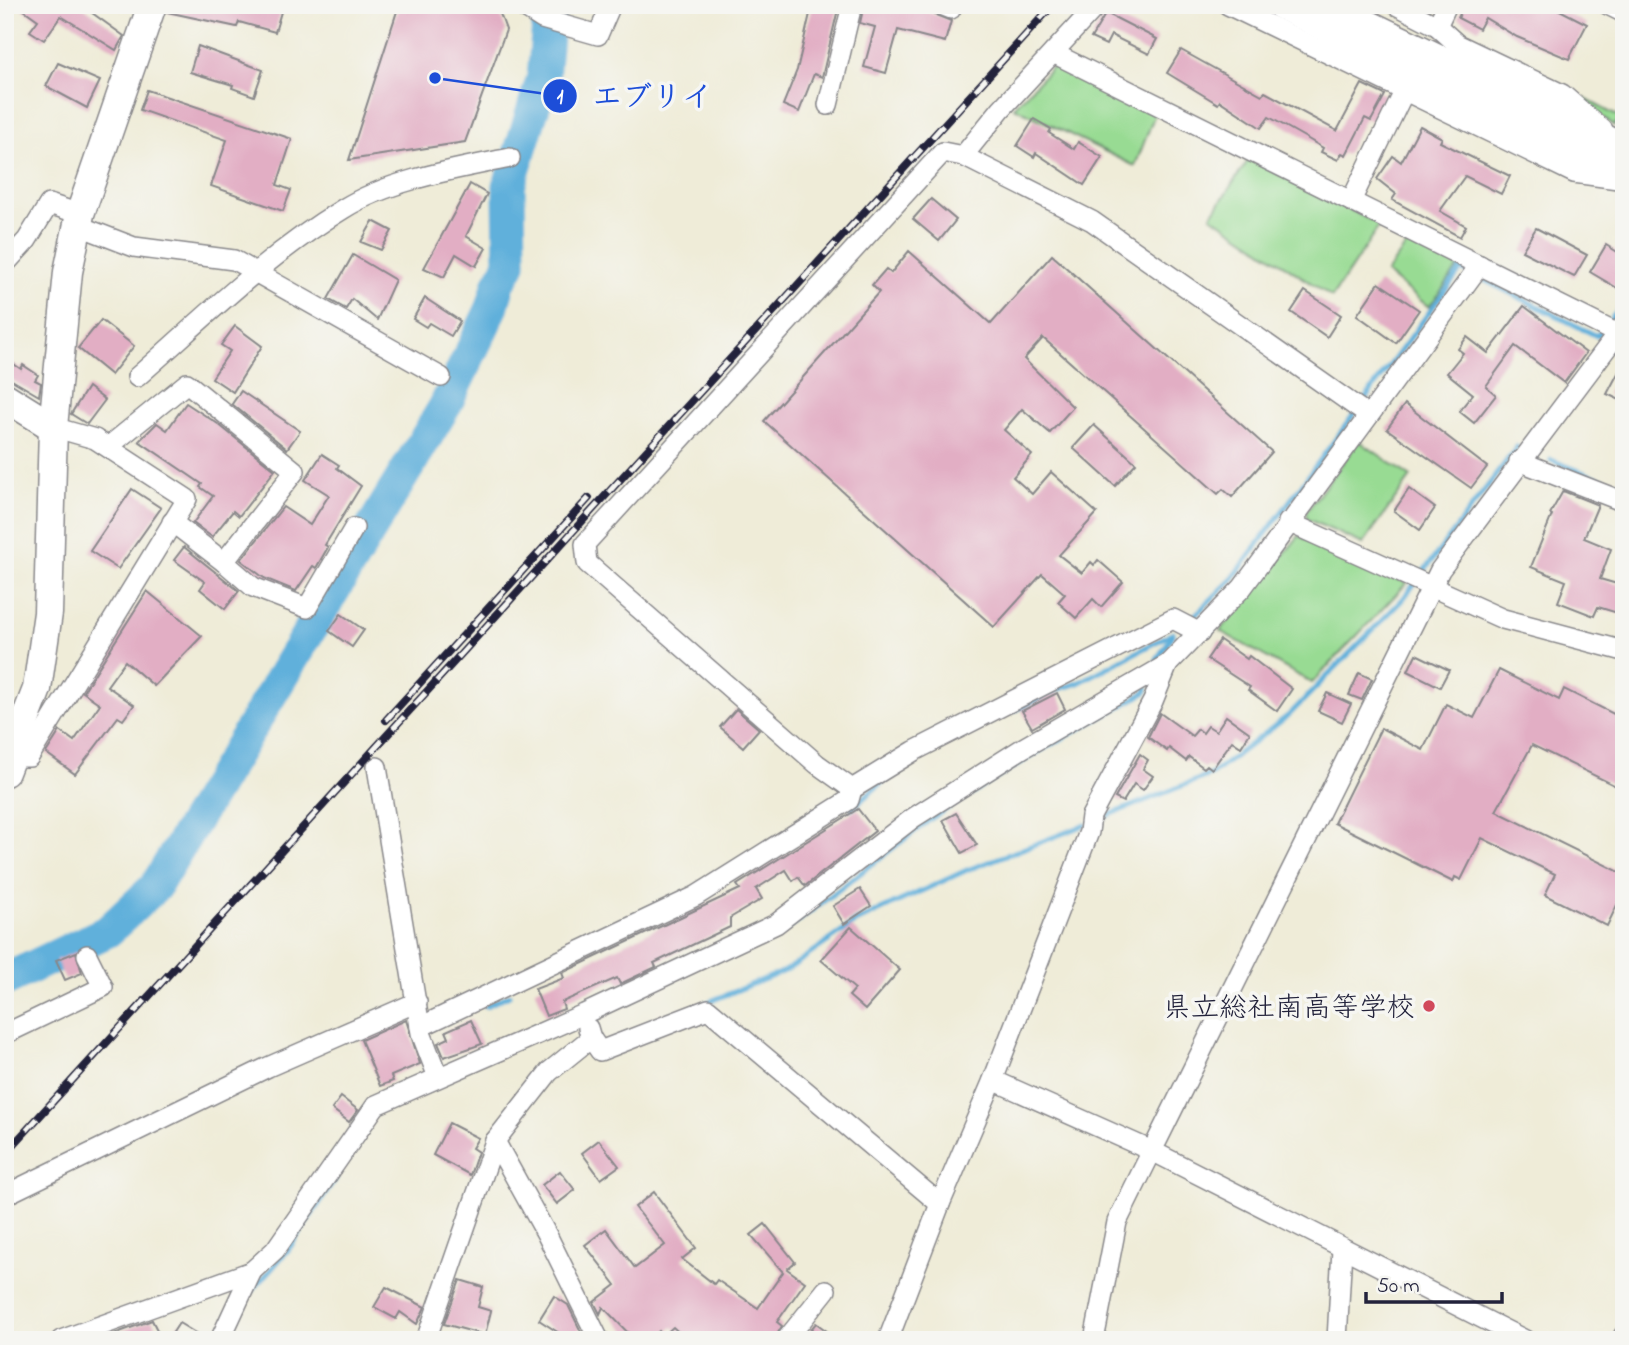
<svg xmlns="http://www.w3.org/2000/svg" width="1629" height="1345" font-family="'Indie Flower','Klee One',sans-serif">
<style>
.green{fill:#98db93;stroke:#5d7e67;stroke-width:2}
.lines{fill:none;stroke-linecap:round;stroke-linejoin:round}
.stream{stroke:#60b0db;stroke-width:5}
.river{stroke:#60b0db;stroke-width:33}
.building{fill:#e2aec4}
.street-casing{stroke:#88878a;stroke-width:22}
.secondary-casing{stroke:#88878a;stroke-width:31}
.street{stroke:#fff;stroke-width:19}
.secondary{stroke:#fff;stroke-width:28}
.rail-casing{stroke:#22223b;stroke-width:8}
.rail{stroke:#f6f6f2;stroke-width:5;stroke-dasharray:16;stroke-linecap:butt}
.poi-dot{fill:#d1495b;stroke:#f6f6f2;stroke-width:2.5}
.labels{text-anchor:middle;stroke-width:7;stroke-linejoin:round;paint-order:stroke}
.poi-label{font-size:28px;fill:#22223b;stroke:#f6f6f2;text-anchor:end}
.leader{fill:none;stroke:#1d4ed8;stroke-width:2.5}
.callout-dot{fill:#1d4ed8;stroke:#f6f6f2;stroke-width:2.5}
.mark-label{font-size:21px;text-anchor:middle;font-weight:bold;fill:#fff}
.callout-label{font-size:30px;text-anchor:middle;font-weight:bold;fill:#1d4ed8;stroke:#f6f6f2;stroke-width:7;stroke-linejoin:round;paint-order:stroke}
</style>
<rect width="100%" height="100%" fill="#f6f6f2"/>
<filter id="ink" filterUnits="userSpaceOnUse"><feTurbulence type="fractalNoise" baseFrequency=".0143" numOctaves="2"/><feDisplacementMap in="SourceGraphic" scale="14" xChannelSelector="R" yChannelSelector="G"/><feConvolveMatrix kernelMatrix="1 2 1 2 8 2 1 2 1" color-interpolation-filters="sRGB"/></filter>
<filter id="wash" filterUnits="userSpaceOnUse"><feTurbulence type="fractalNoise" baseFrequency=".00686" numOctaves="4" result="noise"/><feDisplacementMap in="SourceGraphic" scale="28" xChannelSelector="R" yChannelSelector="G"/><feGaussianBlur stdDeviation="1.57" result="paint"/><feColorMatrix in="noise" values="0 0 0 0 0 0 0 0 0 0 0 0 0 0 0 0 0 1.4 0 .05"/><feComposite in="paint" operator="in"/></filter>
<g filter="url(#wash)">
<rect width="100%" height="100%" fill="#efecd8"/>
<g class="green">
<path d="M1053,66L1155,114L1135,166L1014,107Z"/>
<path d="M1585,99L1621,118L1614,126L1583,103Z"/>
<path d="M1249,159L1380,225L1332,297L1211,216Z"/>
<path d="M1409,242L1460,265L1429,307L1386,273Z"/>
<path d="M1359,441L1411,477L1363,544L1307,519L1306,512Z"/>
<path d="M1299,536L1407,583L1312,683L1220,631Z"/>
</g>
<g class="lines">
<g class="stream">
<path d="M1478,277L1597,336L1602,330"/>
<path d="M1608,323L1624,303"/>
<path d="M1551,460L1624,488"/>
<path d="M1188,622L1233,578L1461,269L1469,273"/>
<path d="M1157,659L1173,635"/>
<path d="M1013,711L1056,690L1078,683L1173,633"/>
<path d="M852,808L887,778"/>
<path d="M1094,821L1212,774L1289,715L1403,599L1517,447"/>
<path d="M781,931L794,924L932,818L1043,749L1146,692L1147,688"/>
<path d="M728,957L754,945"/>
<path d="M706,1003L787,970L856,922L900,901L967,870L1085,825"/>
<path d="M486,1006L509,995"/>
<path d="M252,1291L288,1250L336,1178"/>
</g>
<path class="river" d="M5,980L108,931L155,887L445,406L492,308L499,283L510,264L509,186L543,77L550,5"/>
</g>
<g id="blocks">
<g class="building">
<path d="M17,5H81L124,36L116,50L61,16L44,40L30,31L38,20Z"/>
<path d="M168,5H283L275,32L239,22L237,27L167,12Z"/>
<path d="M399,5H480L499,11L506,30L465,142L349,160Z"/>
<path d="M812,5H839L822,77L814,74L799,112L783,105L797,70Z"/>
<path d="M864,5H921L920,9L951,21L945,42L898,30L886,73L864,67L875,27L860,23Z"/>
<path d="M1460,5H1550L1587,24L1569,59L1517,37L1485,18L1479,29L1458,18L1463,7Z"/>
<path d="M1106,13L1157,39L1149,54L1111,35L1106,45L1091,38Z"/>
<path d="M198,46L263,70L254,96L232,88L233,85L190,72Z"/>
<path d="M1181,50L1262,95L1265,92L1337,131L1362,84L1385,95L1371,121L1365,118L1346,155L1342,153L1338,160L1321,152L1323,148L1308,139L1269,117L1261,128L1220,101L1218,104L1167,73Z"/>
<path d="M58,63L100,81L87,108L46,86Z"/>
<path d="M147,90L292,139L277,185L291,190L283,211L211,186L227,140L140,110Z"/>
<path d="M1034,119L1051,129L1049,133L1074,149L1078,142L1102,157L1084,185L1036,153L1034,157L1017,146Z"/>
<path d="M1420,126L1442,138L1440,142L1510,176L1501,194L1465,176L1440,211L1466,226L1460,237L1392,200L1396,194L1377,179L1393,156L1401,162Z"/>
<path d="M470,184L487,194L466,236L486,248L476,266L456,254L444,277L424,268Z"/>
<path d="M931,199L956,220L939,241L913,219Z"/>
<path d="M373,221L392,231L381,250L361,242Z"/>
<path d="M1536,228L1587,255L1574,277L1522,251Z"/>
<path d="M1606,245L1624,256V292L1590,272Z"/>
<path d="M909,251L991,324L1052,255L1272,452L1232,497L1223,489L1218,494L1043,338L1024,359L1073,407L1050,433L1022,409L1004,430L1032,455L1013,477L1032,494L1051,472L1097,513L1059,555L1082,573L1091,562L1094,565L1098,560L1123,582L1101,607L1093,599L1076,618L1058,602L1065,594L1042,574L994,627L764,421L879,292L872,285L886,269L891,273Z"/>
<path d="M353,255L395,280L377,320L352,299L346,309L328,299Z"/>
<path d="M1379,283L1419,310L1396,343L1357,315Z"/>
<path d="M1305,291L1341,315L1327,337L1291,312Z"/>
<path d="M425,298L460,321L451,336L429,323L426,327L413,319Z"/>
<path d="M1524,306L1586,353L1564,383L1515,346L1486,386L1496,395L1474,423L1459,411L1473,394L1447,373L1463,353L1458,349L1467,337L1488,353Z"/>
<path d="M101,320L134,346L111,375L78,348Z"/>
<path d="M235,326L262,346L233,392L212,378L230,351L221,345Z"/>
<path d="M5,358L21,369L23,365L38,375L35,380L41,383L39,396L5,376Z"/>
<path d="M1624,362V402L1607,394Z"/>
<path d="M88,387L105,400L87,424L71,414Z"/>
<path d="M241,391L300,431L287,449L232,404Z"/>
<path d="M186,403L218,424L275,470L239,516L233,511L212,537L193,523L213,496L200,487L202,484L139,441L157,423L167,430Z"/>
<path d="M1405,404L1487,467L1471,488L1387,429Z"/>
<path d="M1094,425L1136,463L1115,486L1073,448Z"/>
<path d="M322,454L339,465L337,468L361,486L325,545L328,547L316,568L313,566L296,591L264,578L241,560L283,507L310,525L329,495L305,480Z"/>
<path d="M132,489L161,508L118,569L90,551Z"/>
<path d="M1409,489L1435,508L1420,530L1394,511Z"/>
<path d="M1563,491L1598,505L1584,538L1611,549L1600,579L1624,586V615L1598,607L1594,616L1558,602L1566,581L1531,567L1552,515L1550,514Z"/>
<path d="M184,547L239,591L225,609L200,589L205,582L174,560Z"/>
<path d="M147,591L202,636L154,686L125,661L107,686L134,705L123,720L118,717L75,774L46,753L60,731L74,741L100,704L83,692Z"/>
<path d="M341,614L364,630L352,647L329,631Z"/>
<path d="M1220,640L1247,659L1249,656L1292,689L1277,711L1248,690L1250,687L1207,659Z"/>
<path d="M1416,654L1449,670L1440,687L1408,671Z"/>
<path d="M1499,670L1559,700L1564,689L1624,719V790L1532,745L1496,811L1624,874V908L1617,905L1607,926L1545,895L1555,874L1482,838L1461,880L1455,877L1453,882L1334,823L1381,728L1423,750L1446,704L1474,718Z"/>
<path d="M1359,673L1372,679L1362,700L1349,695Z"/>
<path d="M1057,693L1065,709L1032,728L1022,711Z"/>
<path d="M1327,693L1351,704L1342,722L1318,711Z"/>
<path d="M736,709L759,729L743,747L720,727Z"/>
<path d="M1160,713L1192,736L1198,729L1203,733L1208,726L1216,731L1226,716L1250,733L1241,747L1232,741L1212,769L1207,765L1204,768L1189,757L1186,761L1169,748L1167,751L1148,737Z"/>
<path d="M1140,754L1148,760L1143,769L1153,776L1143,790L1134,784L1123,802L1115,798Z"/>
<path d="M858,809L875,831L805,886L798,877L793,881L786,870L756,889L762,899L730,918V927L654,963L656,967L620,984L617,978L562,1002L564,1009L546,1016L535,989L564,978L562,973L740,889L737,885Z"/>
<path d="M956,813L977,845L962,853L943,820Z"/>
<path d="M860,889L871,906L844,924L833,906Z"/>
<path d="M851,927L900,970L865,1010L849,996L855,989L821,960Z"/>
<path d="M76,952L82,973L65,980L56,960Z"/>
<path d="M406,1020L420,1064L391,1076L393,1081L380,1086L361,1040Z"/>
<path d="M471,1020L482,1044L444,1057L438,1043L449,1038L446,1031Z"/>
<path d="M341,1097L358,1110L349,1122L332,1109Z"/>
<path d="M449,1123L478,1138L472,1148L478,1152L470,1175L433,1155Z"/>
<path d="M599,1140L619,1166L601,1179L582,1153Z"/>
<path d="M560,1171L575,1190L557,1204L542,1185Z"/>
<path d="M654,1192L696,1248L682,1259L714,1284L717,1280L758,1308L783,1272L751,1235L765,1224L795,1262L787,1269L805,1282L777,1322L782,1326L774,1340H687L673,1327L663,1336L659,1331L650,1340H635L603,1307L600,1314L594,1302L616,1285L585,1245L606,1229L635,1268L665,1245L635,1207Z"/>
<path d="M460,1280L483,1287L478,1307L491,1311L485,1335L444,1324Z"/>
<path d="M386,1287L425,1307L417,1324L400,1312L396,1319L374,1307Z"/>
<path d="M554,1296L568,1305L585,1340H570L539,1320Z"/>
<path d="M152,1320L162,1340H98Z"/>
<path d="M179,1323L207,1340H168Z"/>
<path d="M816,1323L839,1340H802Z"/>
</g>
</g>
</g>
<g filter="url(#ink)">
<use href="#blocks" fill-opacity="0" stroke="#88878a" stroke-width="2"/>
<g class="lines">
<g class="street-casing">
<g id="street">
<path d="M520,5L542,19L598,35L611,5"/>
<path d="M941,5L951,9"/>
<path d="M1097,5L1001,109L963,156L1092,221L1368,415"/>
<path d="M1228,5L1574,173L1618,179"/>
<path d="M1396,5L1437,26L1457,44L1562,94L1603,130"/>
<path d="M1608,5L1624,13"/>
<path d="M1437,26L1447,5"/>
<path d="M1053,53L1624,337"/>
<path d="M828,105L852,5"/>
<path d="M963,156L943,152L585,544L587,563L817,764L852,789L914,751L1173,619L1200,633"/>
<path d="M1351,201L1404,92"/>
<path d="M77,225L134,247L234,260L441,377"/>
<path d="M5,264L27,240L49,204L80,214"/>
<path d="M137,377C203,319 267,255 343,209C389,180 456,169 510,158"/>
<path d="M108,447L187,383L295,471L224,562L172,522"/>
<path d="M1519,461L1624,502"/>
<path d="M1288,522L1503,619L1624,651"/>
<path d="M224,562L253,587L307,608L354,528"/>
<path d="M12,757H29L187,499L95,439L53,427"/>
<path d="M377,767L421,1033L438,1077"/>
<path d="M420,1027L696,896L849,800L852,789"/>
<path d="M5,1034L103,987L87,955"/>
<path d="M591,1038L600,1051L708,1009L940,1204"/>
<path d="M993,1080L1152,1151L1117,1222L1094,1340"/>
<path d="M495,1141L547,1235L599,1340"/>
<path d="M5,1195L268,1067L417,1002"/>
<path d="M61,1340L252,1271L275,1250L376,1105L584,1014L776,924L913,818L1023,748L1168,664L1242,588L1480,265"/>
<path d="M220,1340L252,1271"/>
<path d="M426,1340L495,1141L549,1072L591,1038L588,1028"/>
<path d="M786,1340L826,1290"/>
<path d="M888,1340L940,1204L993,1080L1089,832L1091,816L1153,701L1168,664"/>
<path d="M1337,1340L1342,1249"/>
<path d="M1525,1340L1152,1151L1440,570L1624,325"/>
<path d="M1621,1340L1624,1335"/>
</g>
</g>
<g class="secondary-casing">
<g id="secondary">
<path d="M1281,5L1624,175"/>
<path d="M1328,5L1624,148"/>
<path d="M5,397L53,427"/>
<path d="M5,772L37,689L48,613L53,427L68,272L80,214L152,5"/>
</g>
</g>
<use href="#street" class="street"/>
<use href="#secondary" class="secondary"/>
<g class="rail-casing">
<g id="rail">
<path d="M386,720L589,498"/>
<path d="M5,1154L1053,5"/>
</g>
</g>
<use href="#rail" class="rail"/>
</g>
</g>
<circle class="poi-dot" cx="1429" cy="1006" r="7"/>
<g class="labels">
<g class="poi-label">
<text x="1415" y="1016">県立総社南高等学校</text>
</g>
</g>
<path class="leader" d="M435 78L560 96"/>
<g class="callout-dot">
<circle cx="435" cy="78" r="7"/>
<circle cx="560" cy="96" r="18"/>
</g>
<g class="mark-label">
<text x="560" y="103">1</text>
</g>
<g class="callout-label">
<text x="652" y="106">エブリイ</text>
</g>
<rect width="1629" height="1345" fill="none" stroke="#f6f6f2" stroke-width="28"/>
<path d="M1366 1292v10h136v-10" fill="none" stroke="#22223b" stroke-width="3.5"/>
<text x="1377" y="1292" font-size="21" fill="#22223b" stroke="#f6f6f2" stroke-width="5" paint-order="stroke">50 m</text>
</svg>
